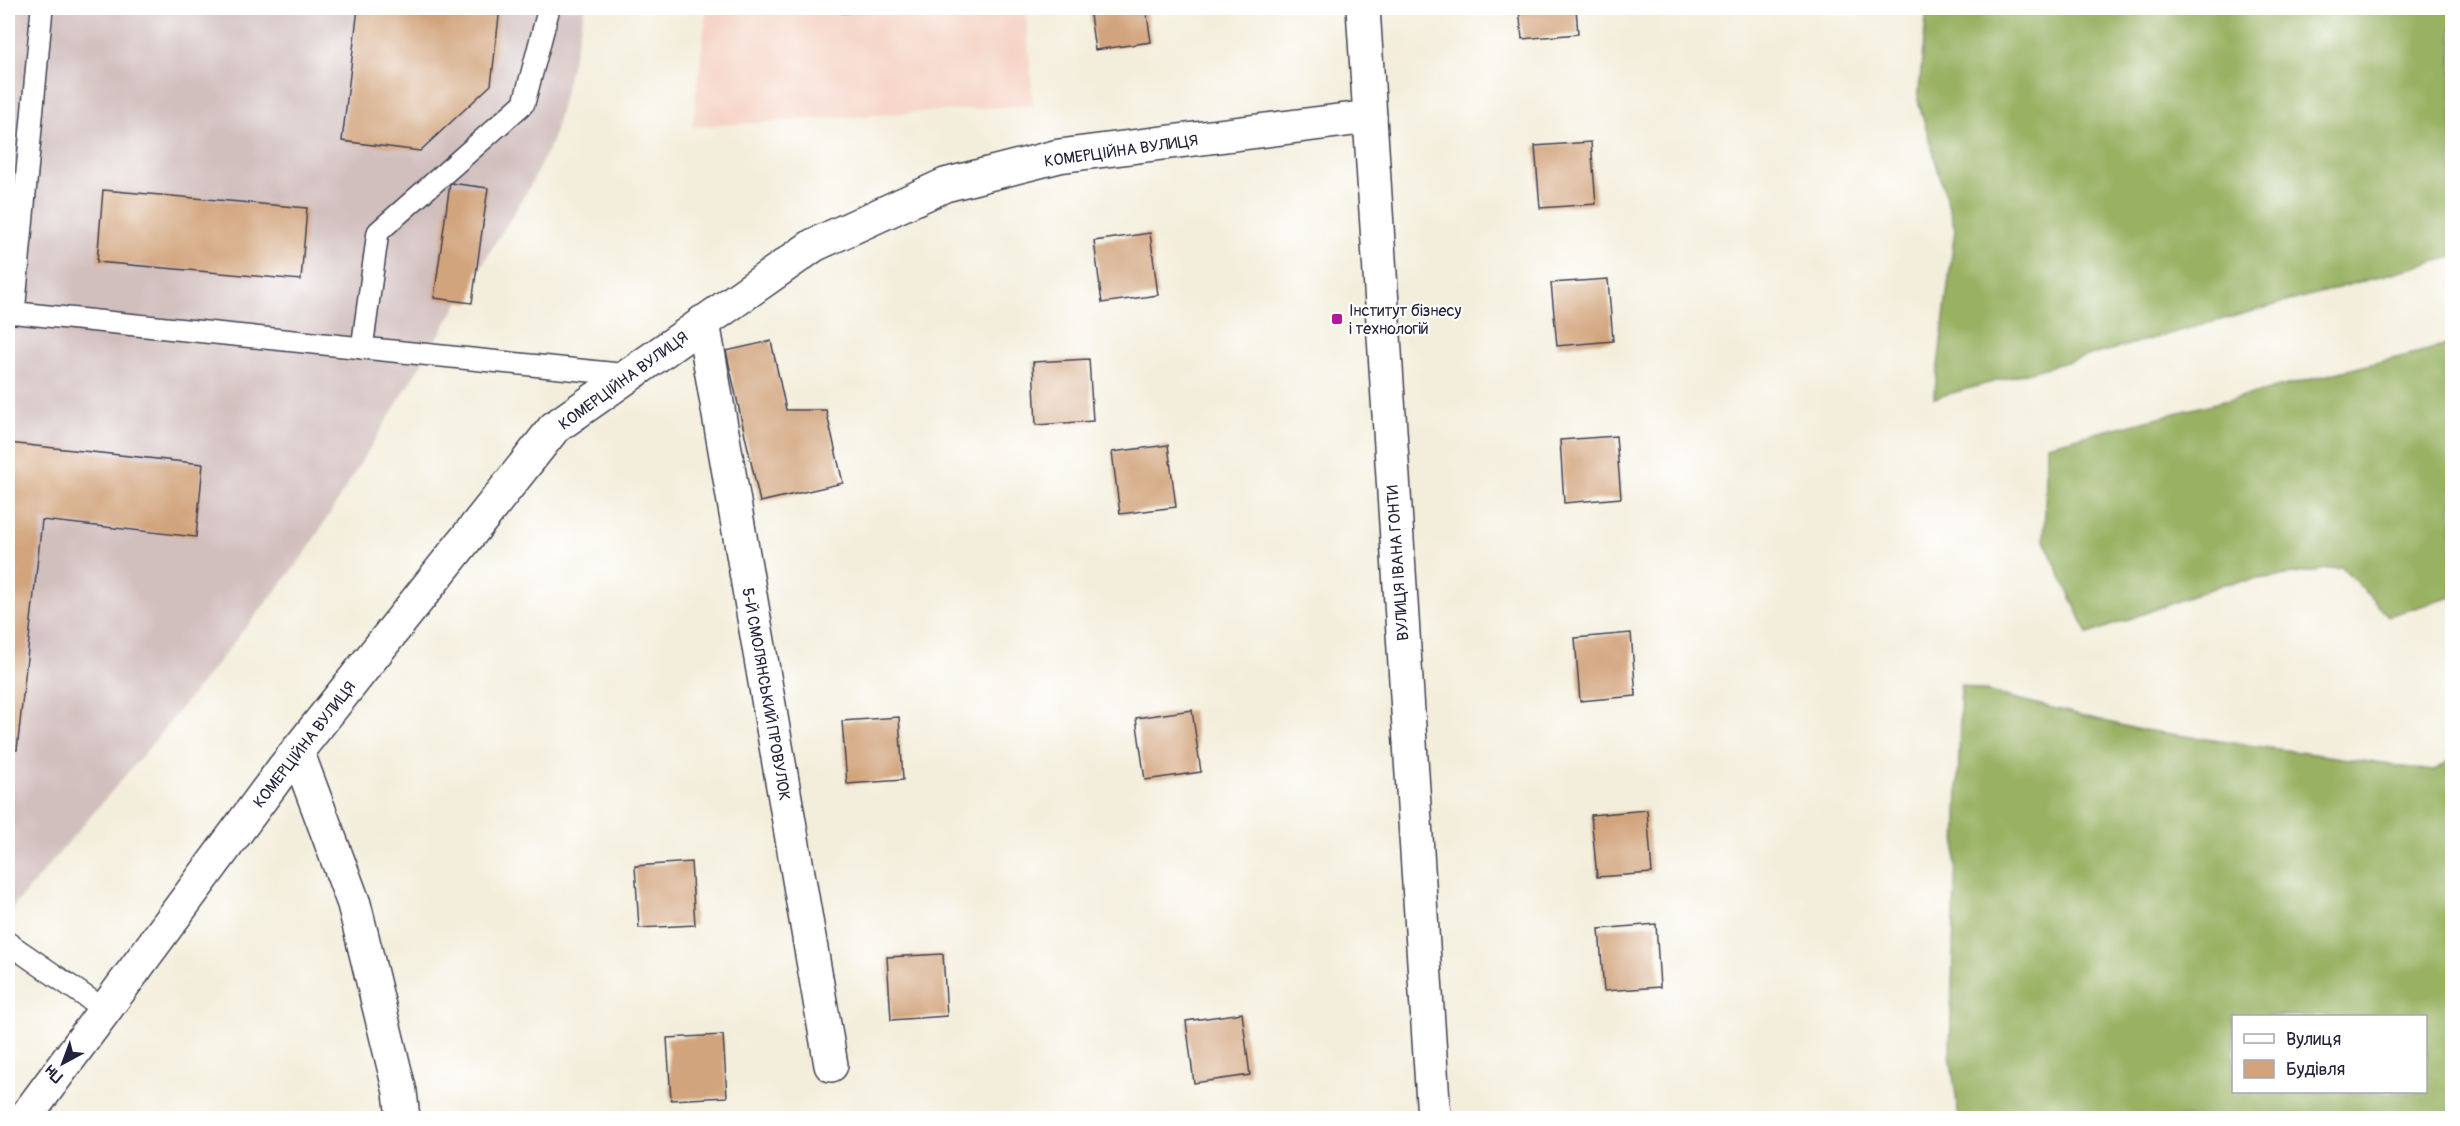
<svg xmlns="http://www.w3.org/2000/svg" width="2460" height="1126" font-family="Pangolin,sans-serif">
<style>
.built{fill:#f5d2c2}
.industrial{fill:#d1bfbd}
.forest{fill:#98b162;stroke:#5d6a4e;stroke-width:1.5;fill-rule:evenodd}
.building{fill:#d2a47d}
.lines{fill:none;stroke-linecap:round;stroke-linejoin:round}
.service-casing{stroke:#414153;stroke-width:24}
.minor-casing{stroke:#414153;stroke-width:36}
.tertiary-casing{stroke:#414153;stroke-width:36}
.service{stroke:#fff;stroke-width:21}
.minor{stroke:#fff;stroke-width:33}
.tertiary{stroke:#fff;stroke-width:33}
.poi-dot{fill:#b5179e;stroke:#fff;stroke-width:2}
.labels{text-anchor:middle;stroke-width:4.5;stroke-linejoin:round;paint-order:stroke}
.street-label{font-size:16px;fill:#22223b;stroke:#fff}
.poi-label{font-size:16px;fill:#22223b;stroke:#fff;text-anchor:start}
</style>
<rect width="100%" height="100%" fill="#fff"/>
<filter id="ink" filterUnits="userSpaceOnUse"><feTurbulence type="fractalNoise" baseFrequency=".0167" numOctaves="2"/><feDisplacementMap in="SourceGraphic" scale="12" xChannelSelector="R" yChannelSelector="G"/><feConvolveMatrix kernelMatrix="1 2 1 2 8 2 1 2 1" color-interpolation-filters="sRGB"/></filter>
<filter id="wash" filterUnits="userSpaceOnUse"><feTurbulence type="fractalNoise" baseFrequency=".008" numOctaves="4" result="noise"/><feDisplacementMap in="SourceGraphic" scale="24" xChannelSelector="R" yChannelSelector="G"/><feGaussianBlur stdDeviation="1.35" result="paint"/><feColorMatrix in="noise" values="0 0 0 0 0 0 0 0 0 0 0 0 0 0 0 0 0 1.4 0 .05"/><feComposite in="paint" operator="in"/></filter>
<g filter="url(#wash)">
<rect width="100%" height="100%" fill="#f3eedb"/>
<path class="built" d="M707,8H1026L1033,105L692,127Z"/>
<path class="industrial" d="M8,8H585L553,139L529,188L305,554L153,743L8,913Z"/>
<g class="forest">
<path d="M1927,8H2452V257L1934,398L1955,229L1918,100Z"/>
<path d="M2452,344V597L2388,616L2342,567L2224,584L2088,634L2044,540L2047,445Z"/>
<path d="M1961,685L2136,729L2433,771L2452,759V1118H1959L1950,1054ZM2234,1016H2426V1092H2234Z"/>
</g>
<g id="blocks">
<g class="building">
<path d="M358,8H500L491,85L420,151L342,141Z"/>
<path d="M842,8H895V9L842,13Z"/>
<path d="M1089,8H1146L1151,42L1095,50Z"/>
<path d="M1519,8H1576L1578,34L1522,39Z"/>
<path d="M1591,142L1596,204L1540,208L1535,146Z"/>
<path d="M450,183L488,188L472,303L434,298Z"/>
<path d="M103,190L307,208L301,280L97,262Z"/>
<path d="M1150,233L1158,295L1102,303L1094,241Z"/>
<path d="M1608,279L1613,341L1557,346L1551,283Z"/>
<path d="M771,341L786,410H826L843,483L760,502L726,351Z"/>
<path d="M1089,359L1093,421L1036,425L1033,362Z"/>
<path d="M1616,436L1621,498L1564,503L1560,440Z"/>
<path d="M8,443L203,464L196,537L42,520L17,750L8,749Z"/>
<path d="M1168,445L1176,507L1120,514L1112,452Z"/>
<path d="M1631,633L1636,696L1580,701L1575,638Z"/>
<path d="M1192,710L1201,772L1145,780L1136,718Z"/>
<path d="M899,717L903,780L847,784L842,721Z"/>
<path d="M1647,810L1652,873L1597,877L1591,815Z"/>
<path d="M691,862L695,925L639,928L635,866Z"/>
<path d="M1656,924L1660,987L1604,991L1599,929Z"/>
<path d="M943,954L947,1016L891,1020L887,957Z"/>
<path d="M1242,1013L1250,1075L1194,1083L1186,1021Z"/>
<path d="M723,1035L727,1097L671,1100L667,1038Z"/>
</g>
</g>
</g>
<g filter="url(#ink)">
<use href="#blocks" fill-opacity="0" stroke="#414153" stroke-width="1.5"/>
<g class="lines">
<g class="service-casing">
<g id="service">
<path d="M8,312L629,375"/>
<path d="M14,313L42,8"/>
<path d="M362,348L378,232L524,103L549,8"/>
<path d="M8,943L105,1010"/>
</g>
</g>
<g class="minor-casing">
<g id="minor">
<path d="M703,322L831,1065"/>
<path d="M297,751L354,904L400,1092L403,1118"/>
<path d="M25,1118L283,769L554,428L814,245L945,185L1059,156L1370,117"/>
</g>
</g>
<g class="tertiary-casing">
<path id="tertiary" d="M1363,8L1434,1118"/>
</g>
<use href="#service" class="service"/>
<use href="#minor" class="minor"/>
<use href="#tertiary" class="tertiary"/>
</g>
</g>
<rect class="poi-dot" x="1331" y="313" width="12" height="12" rx="3"/>
<g class="labels">
<g class="street-label">
<text transform="translate(1121 150) rotate(-8)" y="6">КОМЕРЦІЙНА ВУЛИЦЯ</text>
<text transform="translate(623 380) rotate(-36)" y="6">КОМЕРЦІЙНА ВУЛИЦЯ</text>
<text transform="translate(1397 563) rotate(-94)" y="6">ВУЛИЦЯ ІВАНА ГОНТИ</text>
<text transform="translate(767 694) rotate(80)" y="6">5-Й СМОЛЯНСЬКИЙ ПРОВУЛОК</text>
<text transform="translate(304 744) rotate(-52)" y="6">КОМЕРЦІЙНА ВУЛИЦЯ</text>
</g>
<g class="poi-label">
<text x="1349" y="316">Інститут бізнесу<tspan x="1349" dy="18">і технологій</tspan></text>
</g>
</g>
<rect width="2460" height="1126" fill="none" stroke="#fff" stroke-width="30"/>
<rect x="2232" y="1015" width="195" height="78" fill="#ffffff" stroke="#a7a7b1" stroke-width="1.5"/>
<rect x="2244" y="1034" width="30" height="9" fill="#ffffff" stroke="#a7a7b1" stroke-width="1.5"/>
<text x="2286" y="1045" font-size="18" fill="#22223b">Вулиця</text>
<rect x="2244" y="1060" width="30" height="18" fill="#d2a47d" stroke="#a7a7b1" stroke-width="1.5"/>
<text x="2286" y="1075" font-size="18" fill="#22223b">Будівля</text>
<g transform="translate(63 1063) rotate(221)" stroke="#ffffff" stroke-width="4.5" paint-order="stroke">
<path d="M0-4.5L10 22L0 15L-10 22Z" fill="#22223b"/>
<text y="-9" font-size="16" font-weight="bold" text-anchor="middle" fill="#22223b">Пн</text>
</g>
</svg>
